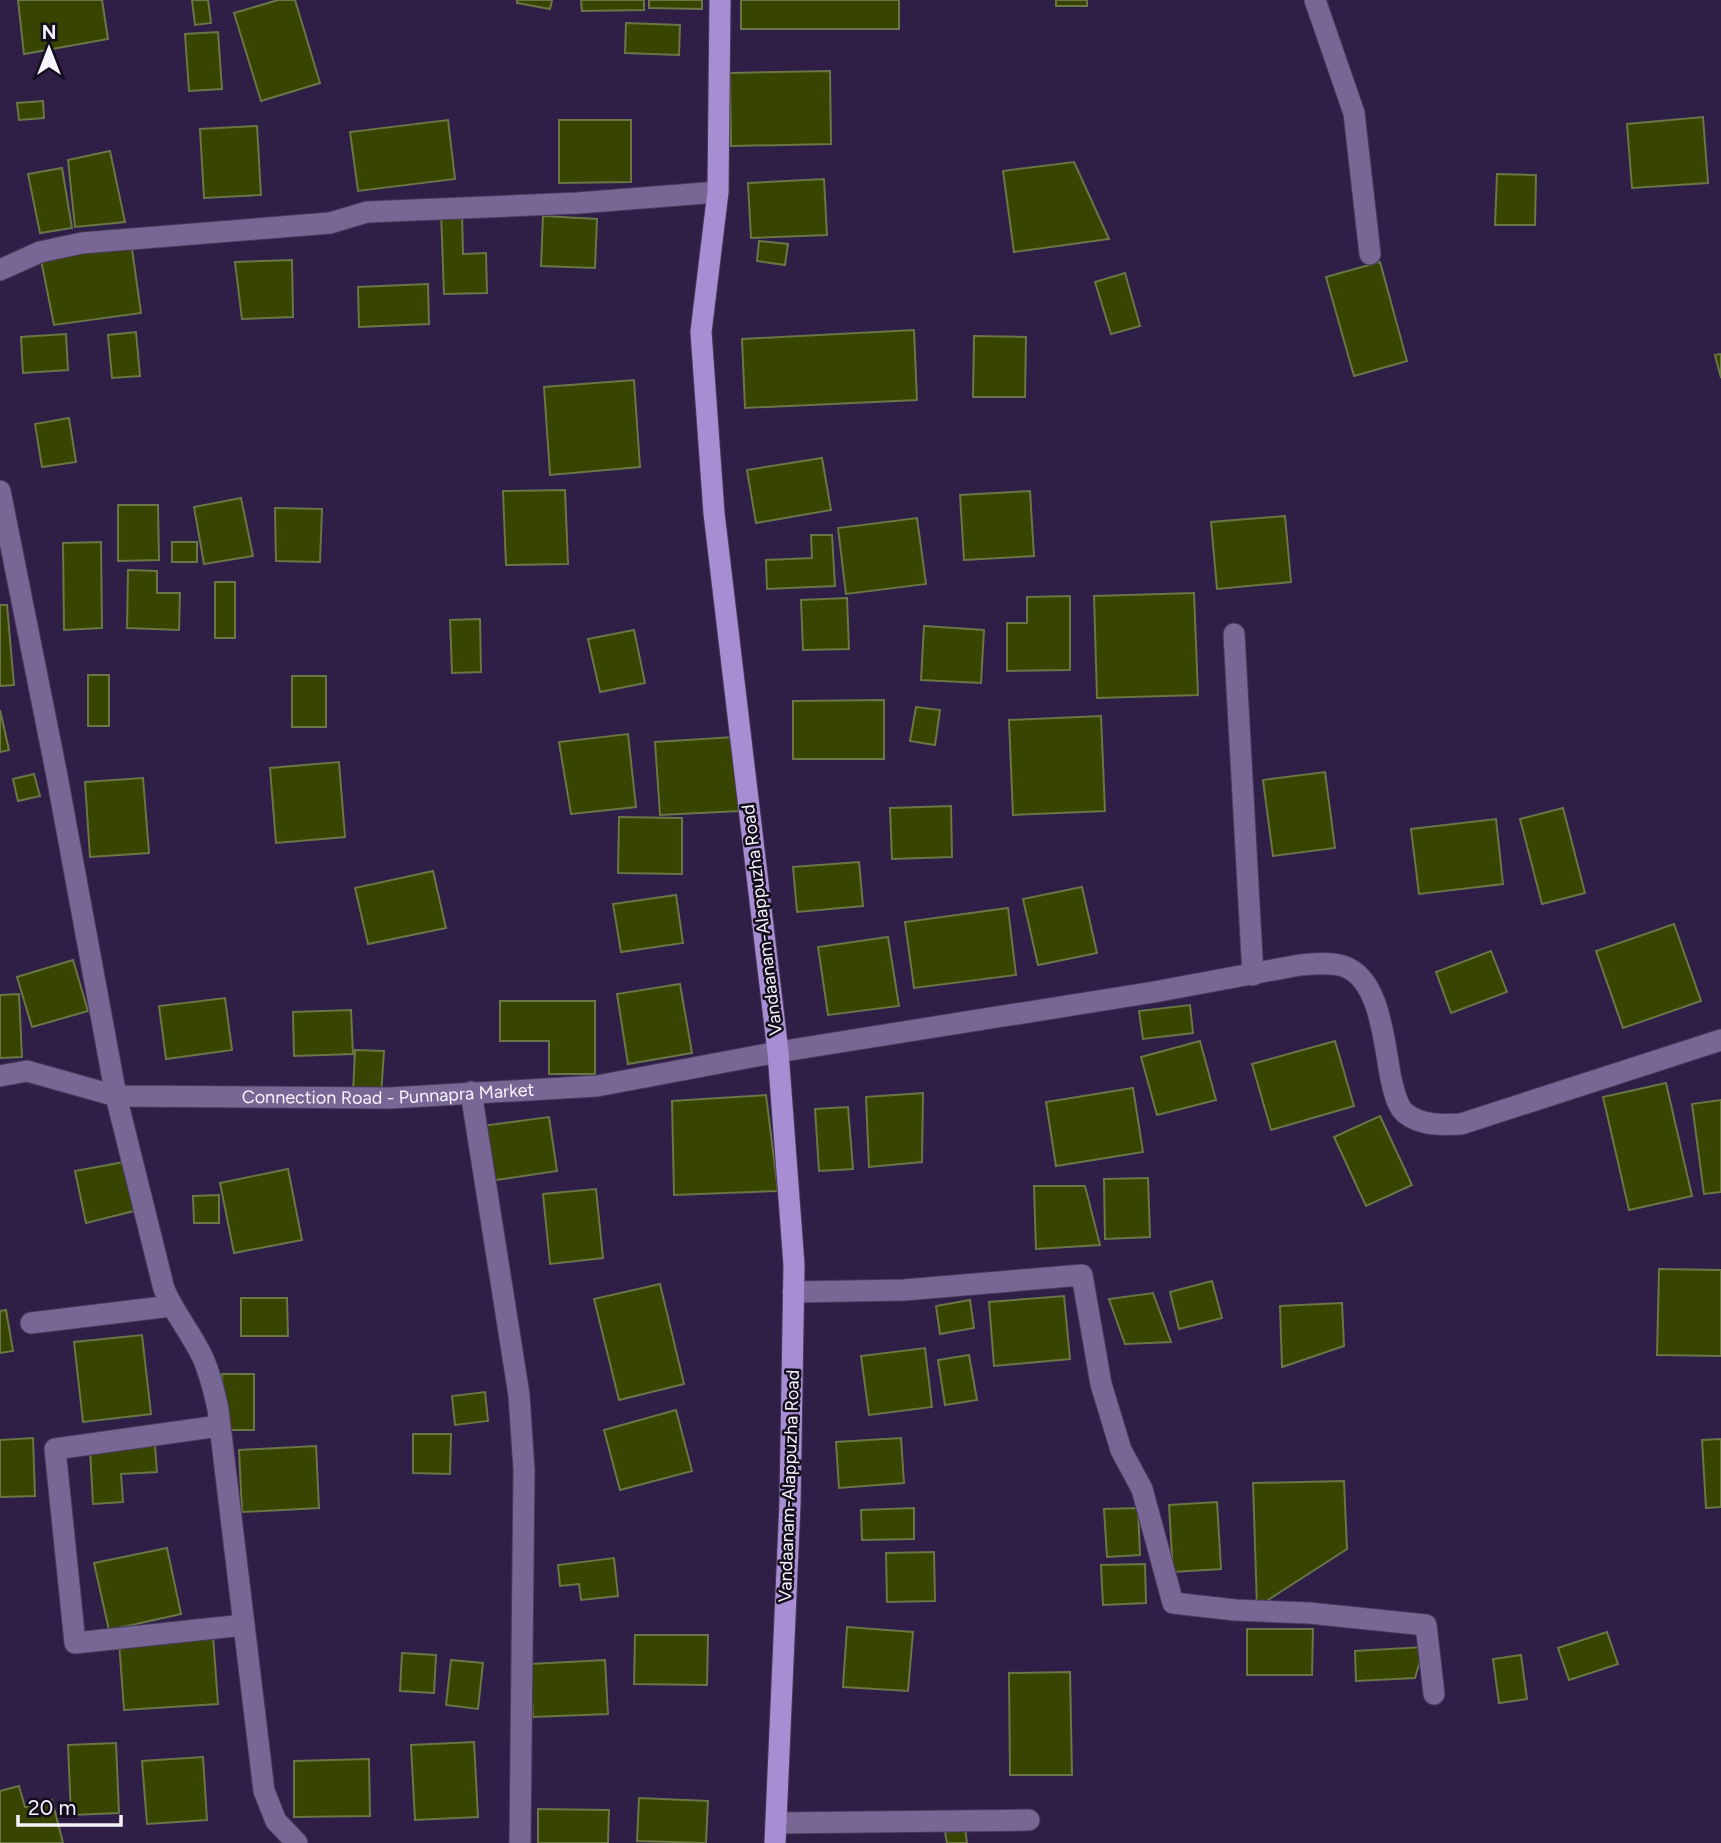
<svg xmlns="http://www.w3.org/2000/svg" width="1721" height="1843" font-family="Figtree,sans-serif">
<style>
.building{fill:#384500;stroke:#697645;stroke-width:2}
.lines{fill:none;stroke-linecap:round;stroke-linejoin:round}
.minor-casing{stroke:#483959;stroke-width:23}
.major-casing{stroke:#483959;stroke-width:23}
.minor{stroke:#786695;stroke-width:21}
.major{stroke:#a78dd2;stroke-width:21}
.labels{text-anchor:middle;stroke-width:5;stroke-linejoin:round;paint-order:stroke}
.street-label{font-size:18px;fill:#f6f3fd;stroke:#140d1e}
</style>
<rect width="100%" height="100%" fill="#2f1e46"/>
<g class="building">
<path d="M18,0H102L108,39L24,54Z"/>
<path d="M192,0H208L211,23L195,25Z"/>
<path d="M278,0H295L320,83L261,101L234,13Z"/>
<path d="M517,0H552L550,9L517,3Z"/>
<path d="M581,0H644V10L582,11Z"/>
<path d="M649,0H702V9L649,8Z"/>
<rect x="741" y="0" width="158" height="29"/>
<rect x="1056" y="0" width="31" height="6"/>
<path d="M626,23L680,25L679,55L625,53Z"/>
<path d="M218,32L222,89L189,91L185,34Z"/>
<path d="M830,71L831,144L731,146L730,73Z"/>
<path d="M43,101L44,118L19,120L17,103Z"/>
<path d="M1703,117L1708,183L1632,188L1627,124Z"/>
<path d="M448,120L455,179L358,191L350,132Z"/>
<path d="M559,120H631V182L559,183Z"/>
<path d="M257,126L261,195L204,198L200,129Z"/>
<path d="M110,151L125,222L75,227L68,160Z"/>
<path d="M1074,162L1109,239L1014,252L1003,171Z"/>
<path d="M62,168L72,228L40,233L28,174Z"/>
<path d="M1497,174L1536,175L1535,225H1495Z"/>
<path d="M824,179L827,235L751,238L748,183Z"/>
<path d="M441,212H462L463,254L486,253L487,293L444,294Z"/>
<path d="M543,216L597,219L595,268L541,266Z"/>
<path d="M759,241L788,244L785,265L757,261Z"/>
<path d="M131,242L141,313L54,325L41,260Z"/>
<path d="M292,260L293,317L242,319L235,262Z"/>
<path d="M1380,262L1407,361L1354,376L1326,277Z"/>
<path d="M1125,273L1140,326L1111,334L1095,282Z"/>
<path d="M428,284L429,324L359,327L358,287Z"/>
<path d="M914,330L917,400L745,408L742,339Z"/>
<path d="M136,332L140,376L112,378L108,335Z"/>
<path d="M66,334L68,370L23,373L21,337Z"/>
<path d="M974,336L1026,337L1025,397H973Z"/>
<path d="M1721,354V378L1715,355Z"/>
<path d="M634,380L640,467L550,475L544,387Z"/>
<path d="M69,418L76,462L42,467L35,424Z"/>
<path d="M822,458L831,510L756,523L747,470Z"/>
<path d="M565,490L568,564L506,565L503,491Z"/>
<path d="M1030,491L1034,556L964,560L960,495Z"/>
<path d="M241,498L253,556L204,564L194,507Z"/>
<path d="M118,505H158L159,560L118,561Z"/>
<path d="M275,508L322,509L320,562L276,561Z"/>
<path d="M1285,516L1291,582L1217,589L1211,522Z"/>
<path d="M917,518L926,584L846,594L838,528Z"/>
<path d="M811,535H832L835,586L767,589L766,560L812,558Z"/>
<path d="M101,542L102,628L64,630L63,543Z"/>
<rect x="172" y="542" width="25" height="20"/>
<path d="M128,570L157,571V593H180L179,630L127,628Z"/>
<rect x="215" y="582" width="20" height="56"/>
<path d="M1194,593L1198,695L1097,698L1094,596Z"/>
<path d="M1070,596V670L1007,671V623H1027V597Z"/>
<path d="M847,598L849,649L803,650L801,600Z"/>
<path d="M0,605H7L14,685L0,686Z"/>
<path d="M480,619L481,672L452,673L450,620Z"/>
<path d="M924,626L984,630L981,683L921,680Z"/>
<path d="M634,630L645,683L600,692L588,639Z"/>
<rect x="88" y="675" width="21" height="51"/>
<rect x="292" y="676" width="34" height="51"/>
<path d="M884,700V759H793V701Z"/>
<path d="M916,707L940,710L935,745L910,741Z"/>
<path d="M0,710L9,750L0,752Z"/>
<path d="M1101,716L1105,811L1013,815L1009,720Z"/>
<path d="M628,734L636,807L571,814L559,742Z"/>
<path d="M734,737L739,811L660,815L655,742Z"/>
<path d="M339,762L345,837L276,843L270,768Z"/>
<path d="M1325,772L1335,848L1273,856L1263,780Z"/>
<path d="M34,774L40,796L18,801L13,779Z"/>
<path d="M143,778L149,853L90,857L85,782Z"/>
<path d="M951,806L952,857L892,859L890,808Z"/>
<path d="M1563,808L1585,893L1542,904L1520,819Z"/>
<path d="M619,817L682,818V874L618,873Z"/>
<path d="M1496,819L1503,884L1419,894L1411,829Z"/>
<path d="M859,862L863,906L797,912L793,867Z"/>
<path d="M433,871L446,928L368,944L355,888Z"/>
<path d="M1082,887L1097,953L1038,965L1023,899Z"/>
<path d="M676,895L683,943L621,952L613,904Z"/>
<path d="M1008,908L1016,975L914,988L905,922Z"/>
<path d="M1674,924L1701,1001L1623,1028L1596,951Z"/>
<path d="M888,937L899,1006L828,1015L818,947Z"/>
<path d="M1491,951L1507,992L1451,1013L1436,972Z"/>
<path d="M73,960L88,1011L32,1027L17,977Z"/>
<path d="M680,984L692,1053L628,1064L617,994Z"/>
<path d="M19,994L22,1057L0,1058V995Z"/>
<path d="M225,998L232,1050L166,1059L159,1006Z"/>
<path d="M500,1001H595V1074H549V1041H500Z"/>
<path d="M1190,1005L1193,1033L1143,1039L1139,1011Z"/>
<path d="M351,1010L353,1054L294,1056L293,1012Z"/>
<path d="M1200,1041L1216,1100L1157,1115L1141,1057Z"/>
<path d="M1335,1041L1354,1106L1271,1130L1252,1064Z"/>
<path d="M355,1050L384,1051L381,1095L353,1093Z"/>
<path d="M1666,1083L1692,1196L1629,1210L1603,1097Z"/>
<path d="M1133,1088L1143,1152L1056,1166L1046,1102Z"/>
<path d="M923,1093L922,1162L869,1167L866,1097Z"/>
<path d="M766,1095L778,1191L674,1195L672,1101Z"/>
<path d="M1721,1100V1192L1704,1194L1692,1104Z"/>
<path d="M848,1107L853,1169L819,1171L815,1109Z"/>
<path d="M1380,1116L1412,1185L1366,1206L1334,1137Z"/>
<path d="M549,1117L557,1171L489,1181L481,1126Z"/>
<path d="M124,1162L138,1210L86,1223L75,1171Z"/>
<path d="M288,1169L302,1240L234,1253L220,1183Z"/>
<path d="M1148,1178L1150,1237L1105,1239L1104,1179Z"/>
<path d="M1034,1186H1085L1100,1245L1036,1249Z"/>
<path d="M596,1189L603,1258L550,1264L543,1194Z"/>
<path d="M219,1195V1223H194L193,1196Z"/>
<path d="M1659,1269L1721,1270V1356L1657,1355Z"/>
<path d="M1212,1281L1222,1318L1179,1329L1170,1292Z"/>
<path d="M660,1284L684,1384L619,1400L594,1299Z"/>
<path d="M1153,1293L1171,1342L1125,1344L1109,1299Z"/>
<path d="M1064,1296L1070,1359L994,1366L989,1302Z"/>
<path d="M241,1298H287L288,1336H241Z"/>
<path d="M970,1300L974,1328L940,1334L936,1306Z"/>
<path d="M1342,1303L1344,1346L1282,1367L1280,1306Z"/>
<path d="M6,1310L13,1351L0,1353V1311Z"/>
<path d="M142,1335L151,1414L83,1422L74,1342Z"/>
<path d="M925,1348L932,1407L869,1415L861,1356Z"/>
<path d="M969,1355L977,1400L945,1405L938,1360Z"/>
<path d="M222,1374H254V1430H224Z"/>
<path d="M485,1392L488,1421L455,1425L452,1396Z"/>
<path d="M676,1410L692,1471L620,1490L604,1430Z"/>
<path d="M413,1434H451L450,1474L413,1473Z"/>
<path d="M33,1438L35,1496L0,1497V1440Z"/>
<path d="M901,1438L904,1483L839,1488L836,1442Z"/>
<path d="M1721,1439V1507L1706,1508L1702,1440Z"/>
<path d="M155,1445L157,1472L121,1474L123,1502L93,1504L90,1449Z"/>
<path d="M316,1446L319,1508L242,1512L239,1450Z"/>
<path d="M1344,1481L1347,1549L1257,1607L1253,1483Z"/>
<path d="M1217,1502L1221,1569L1173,1572L1169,1505Z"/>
<path d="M914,1508V1539L862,1540L861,1510Z"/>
<path d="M1138,1508L1140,1555L1107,1557L1104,1509Z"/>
<path d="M167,1548L181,1614L109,1630L94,1563Z"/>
<path d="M934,1552L935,1601L887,1602L886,1553Z"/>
<path d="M614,1558L618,1596L581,1600L579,1584L560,1586L558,1565Z"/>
<path d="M1145,1564L1146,1603L1103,1605L1101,1565Z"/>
<path d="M847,1627L913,1632L908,1691L843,1687Z"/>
<path d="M1247,1629H1313L1312,1675H1247Z"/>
<path d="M1607,1632L1618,1664L1569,1680L1558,1648Z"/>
<path d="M635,1635H708L707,1685L634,1684Z"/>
<path d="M213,1636L218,1704L124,1710L119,1642Z"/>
<path d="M1424,1647L1415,1678L1356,1681L1355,1651Z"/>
<path d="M402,1653L436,1655L434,1693L400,1691Z"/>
<path d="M1521,1655L1527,1699L1499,1703L1493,1659Z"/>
<path d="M451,1660L483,1663L478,1709L446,1705Z"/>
<path d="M605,1660L608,1714L533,1717L530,1664Z"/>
<path d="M1070,1672L1072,1775H1010L1009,1673Z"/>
<path d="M474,1742L478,1817L415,1820L411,1745Z"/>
<path d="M116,1743L119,1813L71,1815L68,1745Z"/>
<path d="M203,1757L207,1820L147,1824L142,1761Z"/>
<path d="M369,1759L370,1816L294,1817V1761Z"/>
<path d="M19,1786L25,1807L52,1800L63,1843H0V1791Z"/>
<path d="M639,1798L708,1801L706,1843L637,1841Z"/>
<path d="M538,1809L609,1810L608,1843H538Z"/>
<path d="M965,1828L967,1843H947L945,1832Z"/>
</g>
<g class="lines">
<g class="minor-casing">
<g id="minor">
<path d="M1315,0L1354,113L1370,254"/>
<path d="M0,270L40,252L82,243L330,223L367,212L578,203L718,192"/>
<path d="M0,491L56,771L116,1096L164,1289C174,1313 191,1333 202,1356C210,1373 214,1391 218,1409L264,1791L276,1821L297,1843"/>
<path d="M1234,634L1253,975"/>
<path id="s1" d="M0,1076L27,1071L116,1096L391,1098L597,1086L778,1052L1154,992L1300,965C1314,964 1329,962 1343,966C1381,978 1384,1045 1391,1079C1394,1090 1396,1105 1405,1113C1421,1126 1443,1125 1461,1124L1721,1040"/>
<path d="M471,1092L519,1395L524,1470L520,1843"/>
<path d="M793,1292L904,1290L1082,1275L1101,1384L1121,1450L1142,1489L1173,1603L1235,1610L1309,1613L1426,1625L1434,1694"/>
<path d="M31,1323L171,1306"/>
<path d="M219,1426L55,1449L75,1643L244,1625"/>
<path d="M776,1823L1029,1820"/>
</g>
</g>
<g class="major-casing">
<path id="major" d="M720,0L718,192L701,332L714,513L778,1052L794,1265L790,1503L775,1843"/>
</g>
<use href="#minor" class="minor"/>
<use href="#major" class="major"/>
</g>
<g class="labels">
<g class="street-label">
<text transform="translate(762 920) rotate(-97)" y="6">Vandaanam-Alappuzha Road</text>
<text dy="6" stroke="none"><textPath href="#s1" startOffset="392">Connection Road - Punnapra Market</textPath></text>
<text transform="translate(789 1486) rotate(-88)" y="6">Vandaanam-Alappuzha Road</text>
</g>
</g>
<g transform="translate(49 49)" stroke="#140d1e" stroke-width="5" paint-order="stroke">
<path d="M0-5L12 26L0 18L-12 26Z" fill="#f6f3fd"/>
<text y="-10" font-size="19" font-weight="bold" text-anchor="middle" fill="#f6f3fd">N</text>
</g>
<path d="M18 1815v10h103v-10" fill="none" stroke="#f6f3fd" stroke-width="3.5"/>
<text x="28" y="1815" font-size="21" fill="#f6f3fd" stroke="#140d1e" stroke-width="5" paint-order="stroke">20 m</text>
</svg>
